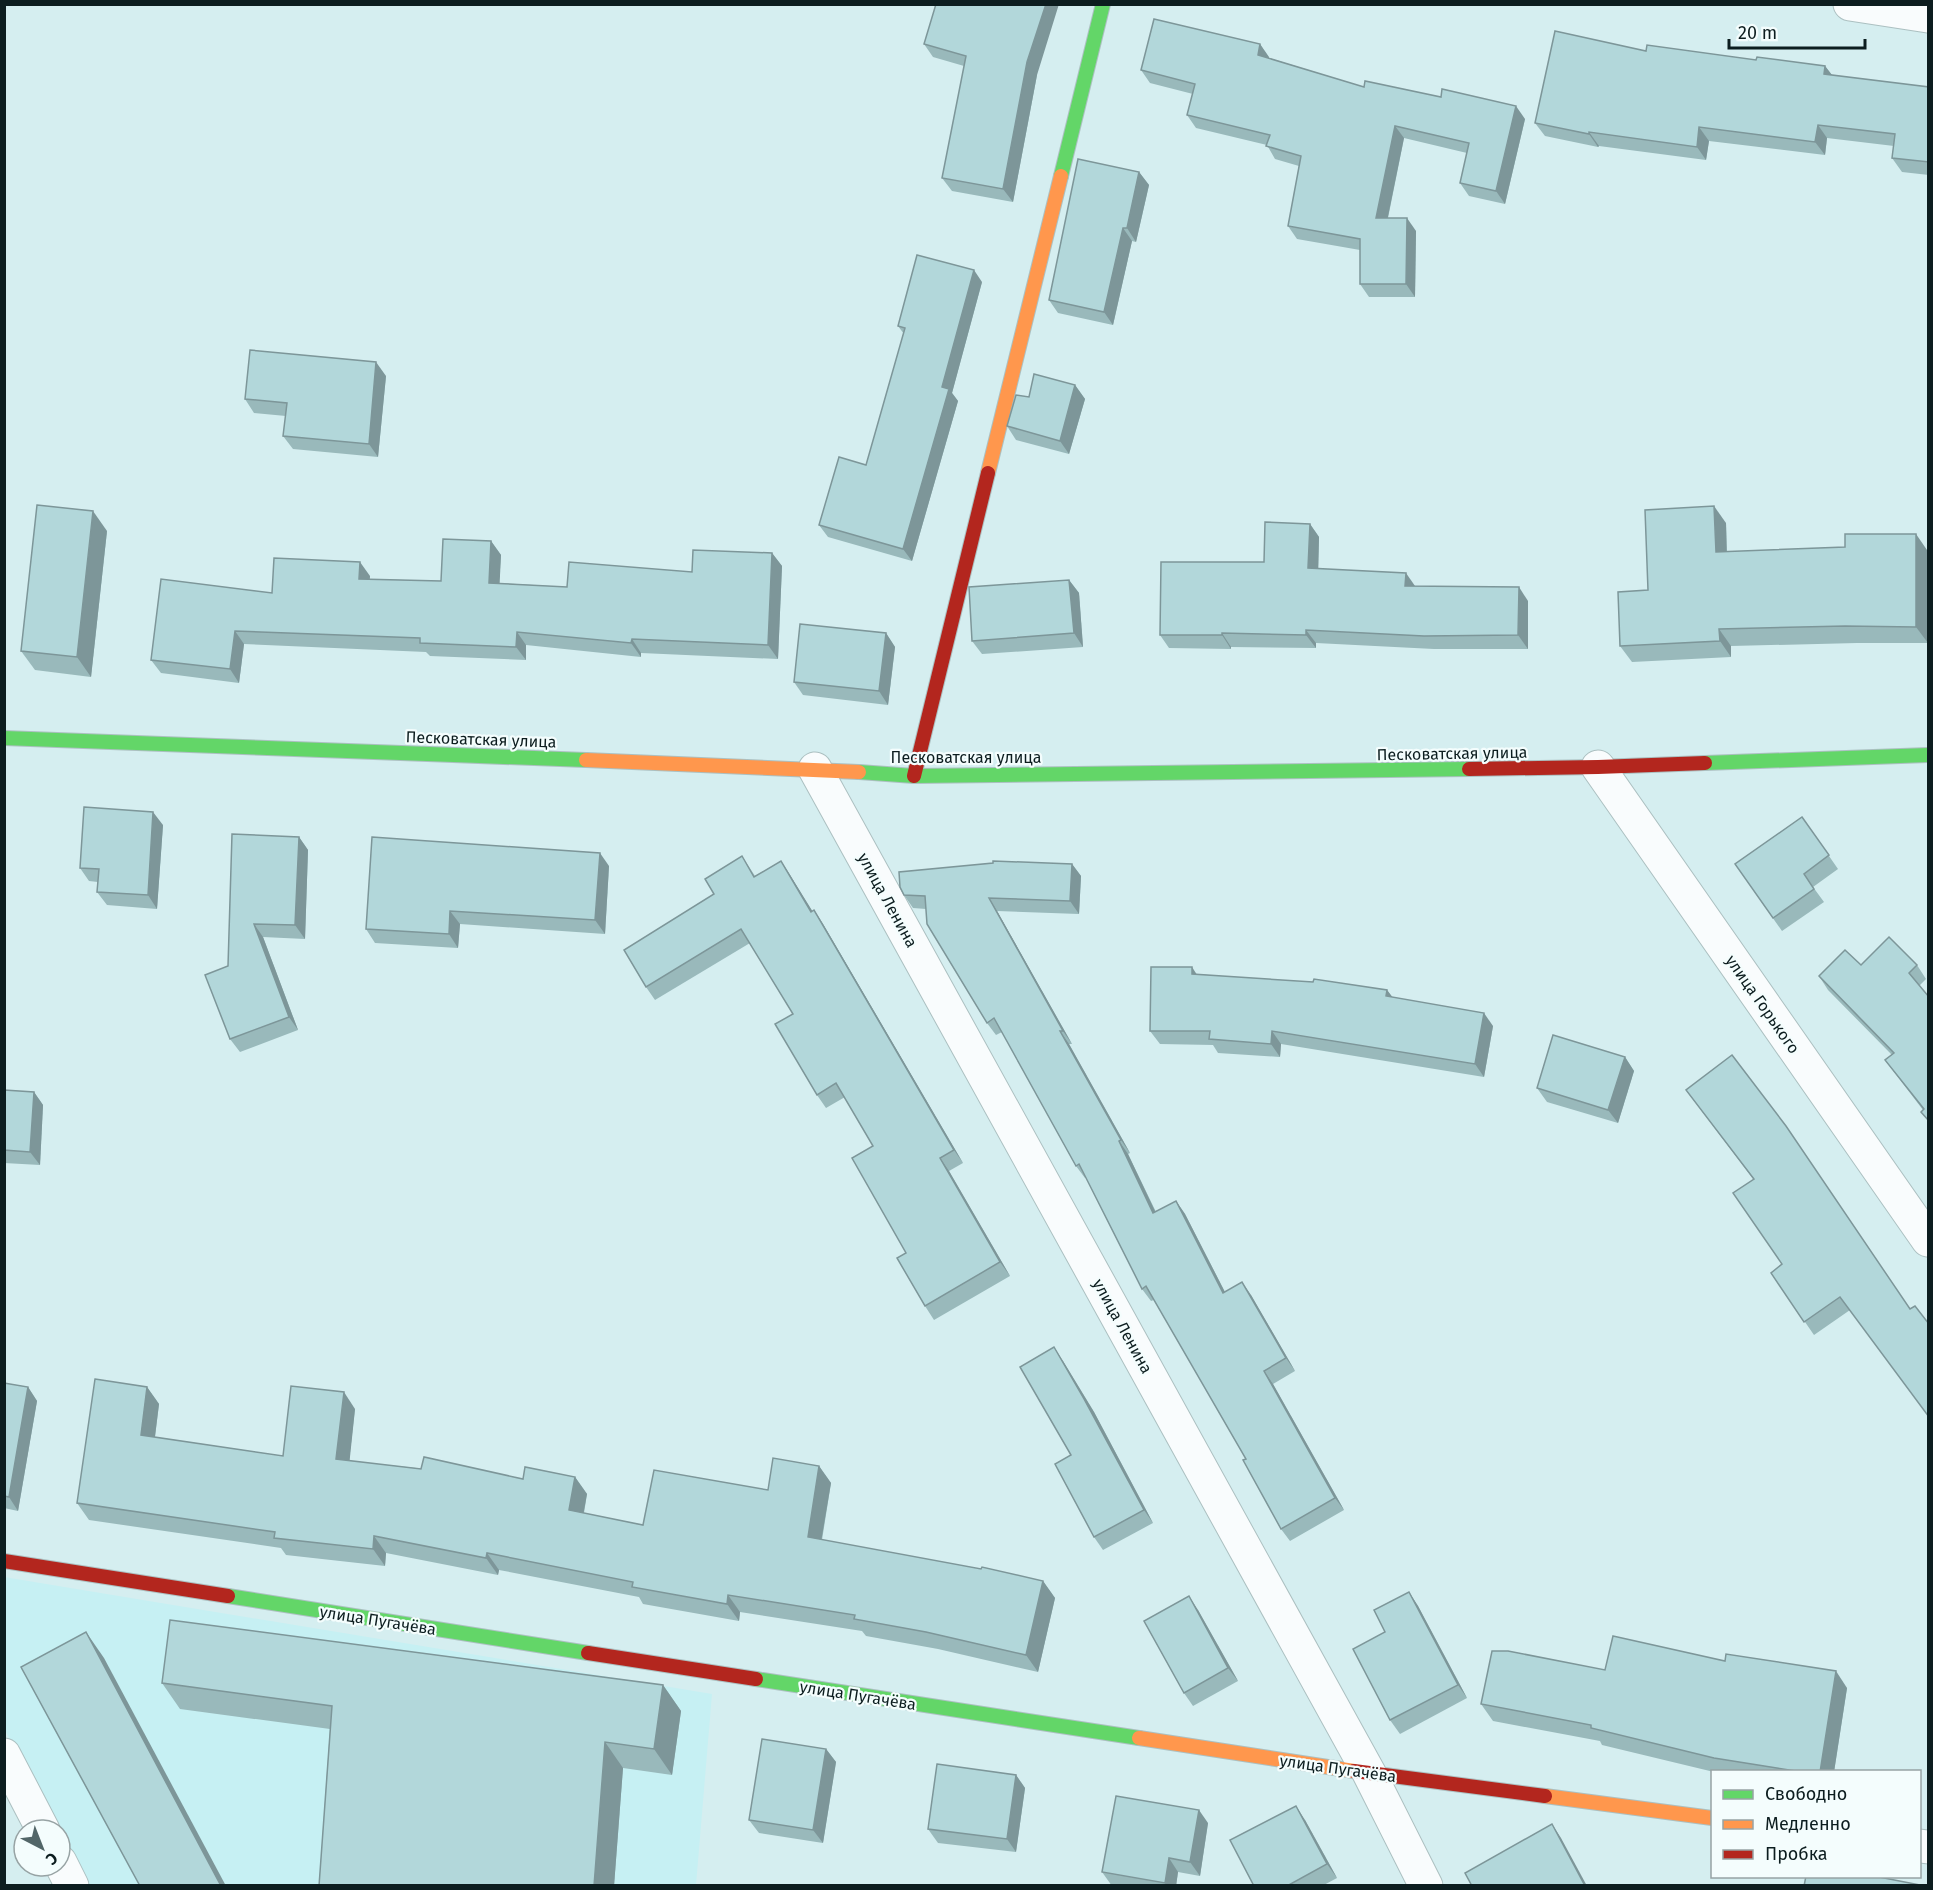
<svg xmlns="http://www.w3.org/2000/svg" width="1933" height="1890" font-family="'Fira Sans',sans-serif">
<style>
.built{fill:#c6f0f3}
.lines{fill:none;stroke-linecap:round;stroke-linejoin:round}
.street-casing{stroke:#acc0c1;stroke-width:35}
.fast-casing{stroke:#acc0c1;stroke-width:16}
.slow-casing{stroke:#acc0c1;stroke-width:16}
.jam-casing{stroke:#acc0c1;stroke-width:16}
.street{stroke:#f9fcfd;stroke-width:33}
.fast{stroke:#63d668;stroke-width:14}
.slow{stroke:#ff974d;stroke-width:14}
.jam{stroke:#b3261e;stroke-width:14}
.wall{fill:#99b9bb}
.shaded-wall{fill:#7d9699}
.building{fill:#b2d7da;stroke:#7d9699;stroke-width:1.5}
.labels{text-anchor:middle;stroke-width:4.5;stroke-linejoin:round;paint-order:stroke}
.street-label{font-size:16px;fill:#0c1d1f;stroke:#f4fdfd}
</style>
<rect width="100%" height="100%" fill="#d5eef0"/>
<path class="built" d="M4,1577L712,1694L696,1885H84L60,1838V1830H56L5,1730Z"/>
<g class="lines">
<g class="street-casing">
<g id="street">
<path d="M1850,4L1928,16"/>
<path d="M1598,767L1928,1240"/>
<path d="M815,769L1369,1773L1426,1886"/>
<path d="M4,1755L43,1830"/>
<path d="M1920,1846L1928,1847"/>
<path d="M60,1862L72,1886"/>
</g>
</g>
<g class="fast-casing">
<g id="fast">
<path d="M1061,176L1103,4"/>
<path d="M4,738L586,760"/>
<path d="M1705,763L1928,755"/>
<path d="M859,772L914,776L1469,769"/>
<path d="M228,1596L588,1653"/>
<path d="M756,1679L1139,1738"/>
</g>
</g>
<g class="slow-casing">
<g id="slow">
<path d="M988,473L1061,176"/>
<path d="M586,760L859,772"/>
<path d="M1139,1738L1354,1771"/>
<path d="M1545,1796L1712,1818"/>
</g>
</g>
<g class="jam-casing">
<g id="jam">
<path d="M1469,769L1598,767L1705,763"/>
<path d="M914,776L988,473"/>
<path d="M4,1561L228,1596"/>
<path d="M588,1653L756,1679"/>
<path d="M1354,1771L1545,1796"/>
</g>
</g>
<use href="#street" class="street"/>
<use href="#fast" class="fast"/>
<use href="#slow" class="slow"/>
<use href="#jam" class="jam"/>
</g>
<g class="wall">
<path d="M924,44L1037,75L1013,202L952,191L942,178L964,66L933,57Z"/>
<path d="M1260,44L1269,58L1364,87L1525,119L1505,204L1469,196L1460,183L1467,153L1404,138L1388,218L1416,231L1415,297H1369L1360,284V250L1297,239L1288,226L1299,166L1275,159L1267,145L1196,128L1187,115L1193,94L1150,83L1141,70Z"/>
<path d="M1646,51L1825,66L1832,75L1929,87V175L1902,172L1892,158L1894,146L1827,138L1825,155L1709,141L1706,160L1599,146L1598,147L1545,136L1535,123Z"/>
<path d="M1139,172L1149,185L1136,242L1132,241L1113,325L1058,313L1049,300Z"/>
<path d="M982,282L952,393L958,401L912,561L828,537L819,525L866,465L904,334L898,326Z"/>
<path d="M386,376L378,457L293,449L283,436L286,416L254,413L245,399Z"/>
<path d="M1075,385L1085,399L1069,454L1016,440L1007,426L1029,397Z"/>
<path d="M1726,523L1727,551L1927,550L1928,643H1857L1731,646V657L1632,662L1620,646L1648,590Z"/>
<path d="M1310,524L1319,537L1318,568L1415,586L1528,601V649H1434L1316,643V648L1231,647V649L1169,648L1160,635L1264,562Z"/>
<path d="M107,531L91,677L35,670L21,651Z"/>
<path d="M491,541L501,555L499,583L567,587L692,572L772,553L782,566L778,659L641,653V657L526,645V660L430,656L426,652L244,644L239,683L161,673L151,660L272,593L370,576L369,579L441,581Z"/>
<path d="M1069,580L1079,593L1083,647L982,654L972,641Z"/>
<path d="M886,633L895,647L888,705L803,695L794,682Z"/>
<path d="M1802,817L1838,869L1813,887L1824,902L1782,931L1735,864Z"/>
<path d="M163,825L157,909L107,905L97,892L98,882L89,881L80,868Z"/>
<path d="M299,837L308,850L305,939L263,937L298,1030L240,1052L230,1039L228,966Z"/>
<path d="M742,856L755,876L781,861L790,875L812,911L814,910L823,924L963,1163L949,1171L1010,1276L934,1320L925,1306L906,1253L873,1146L845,1097L826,1108L817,1095L793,1014L750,943L655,1000L646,987Z"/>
<path d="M1072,864L1081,876L1079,914L997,911L1072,1044H1069L1130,1153L1128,1154L1156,1212L1176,1201L1185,1214L1225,1292L1251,1295L1295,1371L1273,1384L1344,1510L1290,1541L1281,1529L1246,1459L1154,1300L1151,1301L1142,1289L1086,1178H1085L1076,1166L1002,1032L996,1035L987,1023L926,909L913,908L904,895Z"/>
<path d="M609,866L605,934L460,924L458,948L375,943L366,929Z"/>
<path d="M1861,965H1917L1926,979L1919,986L1929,997V1122L1921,1112L1923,1110L1885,1060L1892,1055L1828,990L1819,976Z"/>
<path d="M1197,974L1387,990L1392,997L1493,1026L1484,1077L1281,1044L1280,1057L1218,1053L1213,1045L1160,1044L1150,1031Z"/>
<path d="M1625,1057L1634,1071L1618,1123L1547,1102L1537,1088Z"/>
<path d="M4,1090L34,1092L43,1105L40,1165L4,1163Z"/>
<path d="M1686,1090L1911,1309L1929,1324L1850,1310L1814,1335L1771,1273L1782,1264L1753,1179Z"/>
<path d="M1063,1361L1094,1412L1153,1523L1103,1550L1094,1537L1071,1455Z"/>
<path d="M4,1383L28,1387L37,1401L18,1511L4,1508Z"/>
<path d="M147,1387L159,1404L155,1437L283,1456L355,1409L349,1461L523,1479L575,1477L587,1494L584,1513L643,1525L768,1490L819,1466L831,1483L822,1540L1043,1581L1055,1598L1038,1672L938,1649L866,1636L862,1631L740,1612L739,1621L643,1604L639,1597L499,1570L498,1575L386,1553L385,1566L286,1555L281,1548L89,1520L77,1503Z"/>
<path d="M1409,1592L1418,1606L1467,1698L1400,1734L1390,1720Z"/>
<path d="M1198,1610L1238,1681L1193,1706L1184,1693Z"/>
<path d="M1725,1661L1847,1688L1834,1772H1714L1602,1745L1600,1741L1493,1721L1481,1704L1605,1670Z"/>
<path d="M162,1683L663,1685L681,1711L672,1775L623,1768L614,1886H319L330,1729L180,1709Z"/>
<path d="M826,1749L836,1762L823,1843L759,1833L749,1820Z"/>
<path d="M1016,1775L1025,1788L1016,1852L938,1843L928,1829Z"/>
<path d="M1305,1820L1337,1878L1322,1886H1254Z"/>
<path d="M1208,1823L1200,1876L1178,1872L1176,1886H1112L1102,1872Z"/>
</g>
<g class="shaded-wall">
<path d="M1046,4H1059L1037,75L1013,202L1003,189L1027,62Z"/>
<path d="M1260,44L1269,57L1267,68L1258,55Z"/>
<path d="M1825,66L1835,79L1824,74Z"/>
<path d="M1516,106L1525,119L1505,204L1496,191Z"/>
<path d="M1818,125L1827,138L1825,155L1815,142Z"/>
<path d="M1395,126L1404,138L1385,231L1376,218Z"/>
<path d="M1699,127L1709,141L1706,160L1697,147Z"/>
<path d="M1589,132L1599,146L1598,147L1589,134Z"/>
<path d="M1139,172L1149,185L1136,242L1127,228Z"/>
<path d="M1407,218L1416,231L1415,297L1406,284Z"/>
<path d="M1123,228L1132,241L1113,325L1104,312Z"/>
<path d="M974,270L982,282L952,393L958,401L912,561L903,549L942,387Z"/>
<path d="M376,362L386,376L378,457L369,444Z"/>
<path d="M1075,385L1085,399L1069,454L1060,441Z"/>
<path d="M1714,506L1726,523L1727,568L1716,552Z"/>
<path d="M93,511L107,531L91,677L77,657Z"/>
<path d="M1310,524L1319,537L1318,581L1308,568Z"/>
<path d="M1916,534L1927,550L1928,643L1916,627Z"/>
<path d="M491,541L501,555L499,596L489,583Z"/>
<path d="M772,553L782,566L778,659L768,645Z"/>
<path d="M360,562L370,576L369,592L359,579Z"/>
<path d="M1406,573L1415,586H1405Z"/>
<path d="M1069,580L1079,593L1083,647L1074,633Z"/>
<path d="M1519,587L1528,601V649L1518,635Z"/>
<path d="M1719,629L1731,646V657L1720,641Z"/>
<path d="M1306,630L1316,643V648L1306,635Z"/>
<path d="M235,631L244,644L239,683L230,669Z"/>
<path d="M517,632L526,645V660L516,647Z"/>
<path d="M886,633L895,647L888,705L879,691Z"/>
<path d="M1222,633L1231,647V649L1222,635Z"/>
<path d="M632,639L641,653V657L631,643Z"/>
<path d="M153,812L163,825L157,909L148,895Z"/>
<path d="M299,837L308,850L305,939L295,925Z"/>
<path d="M600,853L609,866L605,934L595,920Z"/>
<path d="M781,861L790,875L821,925L811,912Z"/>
<path d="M1072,864L1081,876L1079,914L1070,901Z"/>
<path d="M989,898L997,911L1072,1044L1063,1031Z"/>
<path d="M814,910L823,924L963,1163L954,1150Z"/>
<path d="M450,911L460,924L458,948L449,934Z"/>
<path d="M254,924L263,937L298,1030L289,1017Z"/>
<path d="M1192,967L1201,981L1192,974Z"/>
<path d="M1387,990L1397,1003L1386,996Z"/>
<path d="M1484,1013L1493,1026L1484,1077L1475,1064Z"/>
<path d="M1060,1031L1069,1044L1130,1153L1121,1140Z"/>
<path d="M1272,1031L1281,1044L1280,1057L1271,1044Z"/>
<path d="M1625,1057L1634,1071L1618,1123L1608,1110Z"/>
<path d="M34,1092L43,1105L40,1165L30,1152Z"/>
<path d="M1119,1141L1128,1154L1162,1226L1153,1213Z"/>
<path d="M940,1158L949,1171L1010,1276L1000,1262Z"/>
<path d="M1176,1201L1185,1214L1232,1306L1223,1293Z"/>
<path d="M1242,1282L1251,1295L1295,1371L1286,1358Z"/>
<path d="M1054,1347L1063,1361L1094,1412L1153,1523L1144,1510Z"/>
<path d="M1264,1371L1273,1384L1344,1510L1335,1498Z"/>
<path d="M28,1387L37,1401L18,1511L9,1497Z"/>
<path d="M147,1387L159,1404L153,1452L141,1435Z"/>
<path d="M344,1392L355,1409L348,1476L336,1459Z"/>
<path d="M819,1466L831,1483L819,1554L808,1537Z"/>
<path d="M575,1477L587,1494L581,1527L569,1510Z"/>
<path d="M374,1536L386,1553L385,1566L373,1549Z"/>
<path d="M487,1553L499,1570L498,1575L486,1558Z"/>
<path d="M1043,1581L1055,1598L1038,1672L1026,1655Z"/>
<path d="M1409,1592L1418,1606L1467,1698L1458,1685Z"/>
<path d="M728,1595L740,1612L739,1621L727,1604Z"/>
<path d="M1189,1596L1198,1610L1238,1681L1228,1668Z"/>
<path d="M86,1632L104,1658L226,1886H221Z"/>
<path d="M1836,1671L1847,1688L1834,1772H1820Z"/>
<path d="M663,1685L681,1711L672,1775L654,1749Z"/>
<path d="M605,1742L623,1768L614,1886H594Z"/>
<path d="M826,1749L836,1762L823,1843L813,1830Z"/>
<path d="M1016,1775L1025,1788L1016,1852L1007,1839Z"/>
<path d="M1296,1806L1305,1820L1337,1878L1327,1864Z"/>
<path d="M1199,1810L1208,1823L1200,1876L1190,1862Z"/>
<path d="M1552,1824L1561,1838L1587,1886H1585Z"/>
<path d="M1169,1858L1178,1872L1176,1886H1166L1165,1883Z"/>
</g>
<g class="building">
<path d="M936,4H1046L1027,62L1003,189L942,178L966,56L924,44Z"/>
<path d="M1154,19L1260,44L1258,55L1364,87L1365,81L1441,97L1442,89L1516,106L1496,191L1460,183L1469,143L1395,126L1376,218H1407L1406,284H1360V239L1288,226L1301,156L1266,146L1270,135L1187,115L1195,84L1141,70Z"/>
<path d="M1555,31L1646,51L1647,45L1756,60L1757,57L1825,66L1824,74L1929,87V162L1892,158L1895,134L1818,125L1815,142L1699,127L1697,147L1589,132V134L1535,123Z"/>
<path d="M1078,159L1139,172L1127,228H1123L1104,312L1049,300Z"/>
<path d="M917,255L974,270L942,387L949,389L903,549L819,525L839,457L866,465L905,328L898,326Z"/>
<path d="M250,350L376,362L369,444L283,436L287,403L245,399Z"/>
<path d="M1034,374L1075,385L1060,441L1007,426L1016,395L1029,397Z"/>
<path d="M37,505L93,511L77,657L21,651Z"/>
<path d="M1714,506L1716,552L1845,547V534H1916V627L1845,626L1719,629L1720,641L1620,646L1618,592L1648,590L1645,510Z"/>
<path d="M1265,522L1310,524L1308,568L1406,573L1405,586L1519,587L1518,635L1424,636L1306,630V635L1222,633V635H1160L1161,562H1264Z"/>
<path d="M443,539L491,541L489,583L567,587L569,562L692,572L693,550L772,553L768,645L632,639L631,643L517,632L516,647L420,643V638L235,631L230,669L151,660L161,579L272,593L274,558L360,562L359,579L441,581Z"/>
<path d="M1069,580L1074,633L972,641L969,587Z"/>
<path d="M800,624L886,633L879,691L794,682Z"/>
<path d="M84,807L153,812L148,895L97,892L99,869L80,868Z"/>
<path d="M1802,817L1829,855L1804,874L1814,889L1773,918L1735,864Z"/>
<path d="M232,834L299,837L295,925L254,924L289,1017L230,1039L205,975L228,966Z"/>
<path d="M372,837L600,853L595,920L450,911L449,934L366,929Z"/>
<path d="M742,856L754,877L781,861L811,912L814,910L954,1150L940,1158L1000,1262L925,1306L897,1258L906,1253L852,1158L873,1146L836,1083L817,1095L775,1024L793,1014L741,929L646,987L624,950L714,894L705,879Z"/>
<path d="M993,861L1072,864L1070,901L989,898L1063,1031H1060L1121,1140L1119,1141L1153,1213L1176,1201L1223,1293L1242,1282L1286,1358L1264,1371L1335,1498L1281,1529L1243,1460L1246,1459L1146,1286L1142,1289L1079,1164L1076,1166L994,1018L987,1023L927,924L925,896L904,895L900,887L899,872L993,863Z"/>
<path d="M1889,937L1917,965L1909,973L1929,997V1121L1921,1112L1924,1109L1885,1060L1894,1053L1819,976L1845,950L1861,965Z"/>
<path d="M1151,967H1192V974L1313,982L1314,979L1387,990L1386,996L1484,1013L1475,1064L1272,1031L1271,1044L1209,1039L1210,1031H1150Z"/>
<path d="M1553,1035L1625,1057L1608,1110L1537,1088Z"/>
<path d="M1732,1055L1786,1126L1910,1309L1915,1306L1929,1324V1417L1840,1297L1804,1322L1771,1273L1782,1264L1733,1193L1754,1179L1686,1090Z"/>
<path d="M4,1090L34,1092L30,1152L4,1150Z"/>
<path d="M1054,1347L1084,1399L1144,1510L1094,1537L1055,1464L1071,1455L1020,1367Z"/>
<path d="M95,1379L147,1387L141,1435L283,1456L291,1386L344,1392L336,1459L421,1469L424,1457L523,1479L525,1467L575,1477L569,1510L643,1525L654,1470L768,1490L773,1458L819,1466L808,1537L981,1569L982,1567L1043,1581L1026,1655L926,1632L854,1619L855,1615L728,1595L727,1604L632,1587L633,1582L487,1553L486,1558L374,1536L373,1549L274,1538L275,1532L77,1503Z"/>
<path d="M4,1383L28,1387L9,1497L4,1496Z"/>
<path d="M1409,1592L1458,1685L1390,1720L1353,1649L1385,1632L1374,1610Z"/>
<path d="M1189,1596L1228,1668L1184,1693L1144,1621Z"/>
<path d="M170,1620L663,1685L654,1749L605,1742L594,1886H319L332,1706L162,1683Z"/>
<path d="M86,1632L221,1886H140L21,1667Z"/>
<path d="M1613,1636L1725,1661L1726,1654L1836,1671L1820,1772H1802L1714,1758L1591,1728V1725L1481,1704L1492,1651H1508L1605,1670Z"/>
<path d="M762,1739L826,1749L813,1830L749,1820Z"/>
<path d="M937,1764L1016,1775L1007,1839L928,1829Z"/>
<path d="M1116,1796L1199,1810L1190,1862L1169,1858L1165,1883L1102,1872Z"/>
<path d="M1296,1806L1327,1864L1287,1886H1254L1230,1840Z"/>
<path d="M1552,1824L1585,1886H1472L1465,1873Z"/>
<path d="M1806,1876H1874L1925,1886H1804Z"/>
</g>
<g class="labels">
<g class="street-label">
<text transform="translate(481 739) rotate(2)" y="6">Песковатская улица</text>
<text transform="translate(1452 753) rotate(-1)" y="6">Песковатская улица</text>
<text x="966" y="763">Песковатская улица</text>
<text transform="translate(888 900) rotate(61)" y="6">улица Ленина</text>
<text transform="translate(1763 1004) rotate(55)" y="6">улица Горького</text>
<text transform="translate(1123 1326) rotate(61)" y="6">улица Ленина</text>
<text transform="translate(378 1620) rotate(9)" y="6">улица Пугачёва</text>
<text transform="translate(858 1695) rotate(9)" y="6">улица Пугачёва</text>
<text transform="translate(1338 1768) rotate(8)" y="6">улица Пугачёва</text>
</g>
</g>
<rect width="1933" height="1890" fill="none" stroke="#0c1d1f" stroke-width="12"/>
<rect x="1711" y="1770" width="210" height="108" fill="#f4fdfd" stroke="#97a3a4" stroke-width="1.5"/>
<rect x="1723" y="1790" width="30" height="9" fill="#63d668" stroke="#97a3a4" stroke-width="1.5"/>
<text x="1765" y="1800" font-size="18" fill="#0c1d1f">Свободно</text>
<rect x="1723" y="1820" width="30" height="9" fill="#ff974d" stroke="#97a3a4" stroke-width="1.5"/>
<text x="1765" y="1830" font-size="18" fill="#0c1d1f">Медленно</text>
<rect x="1723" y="1850" width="30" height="9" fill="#b3261e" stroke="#97a3a4" stroke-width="1.5"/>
<text x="1765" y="1860" font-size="18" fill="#0c1d1f">Пробка</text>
<g transform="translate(42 1848) rotate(138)"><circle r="28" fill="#f4fdfd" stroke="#97a3a4" stroke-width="1.5"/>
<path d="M0-4.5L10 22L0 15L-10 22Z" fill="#526668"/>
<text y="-9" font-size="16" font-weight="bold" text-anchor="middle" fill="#0c1d1f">С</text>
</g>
<path d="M1729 39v9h136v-9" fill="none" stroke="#0c1d1f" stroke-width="3"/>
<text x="1738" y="39" font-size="18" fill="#0c1d1f" stroke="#f4fdfd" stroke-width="4.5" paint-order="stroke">20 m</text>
</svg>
